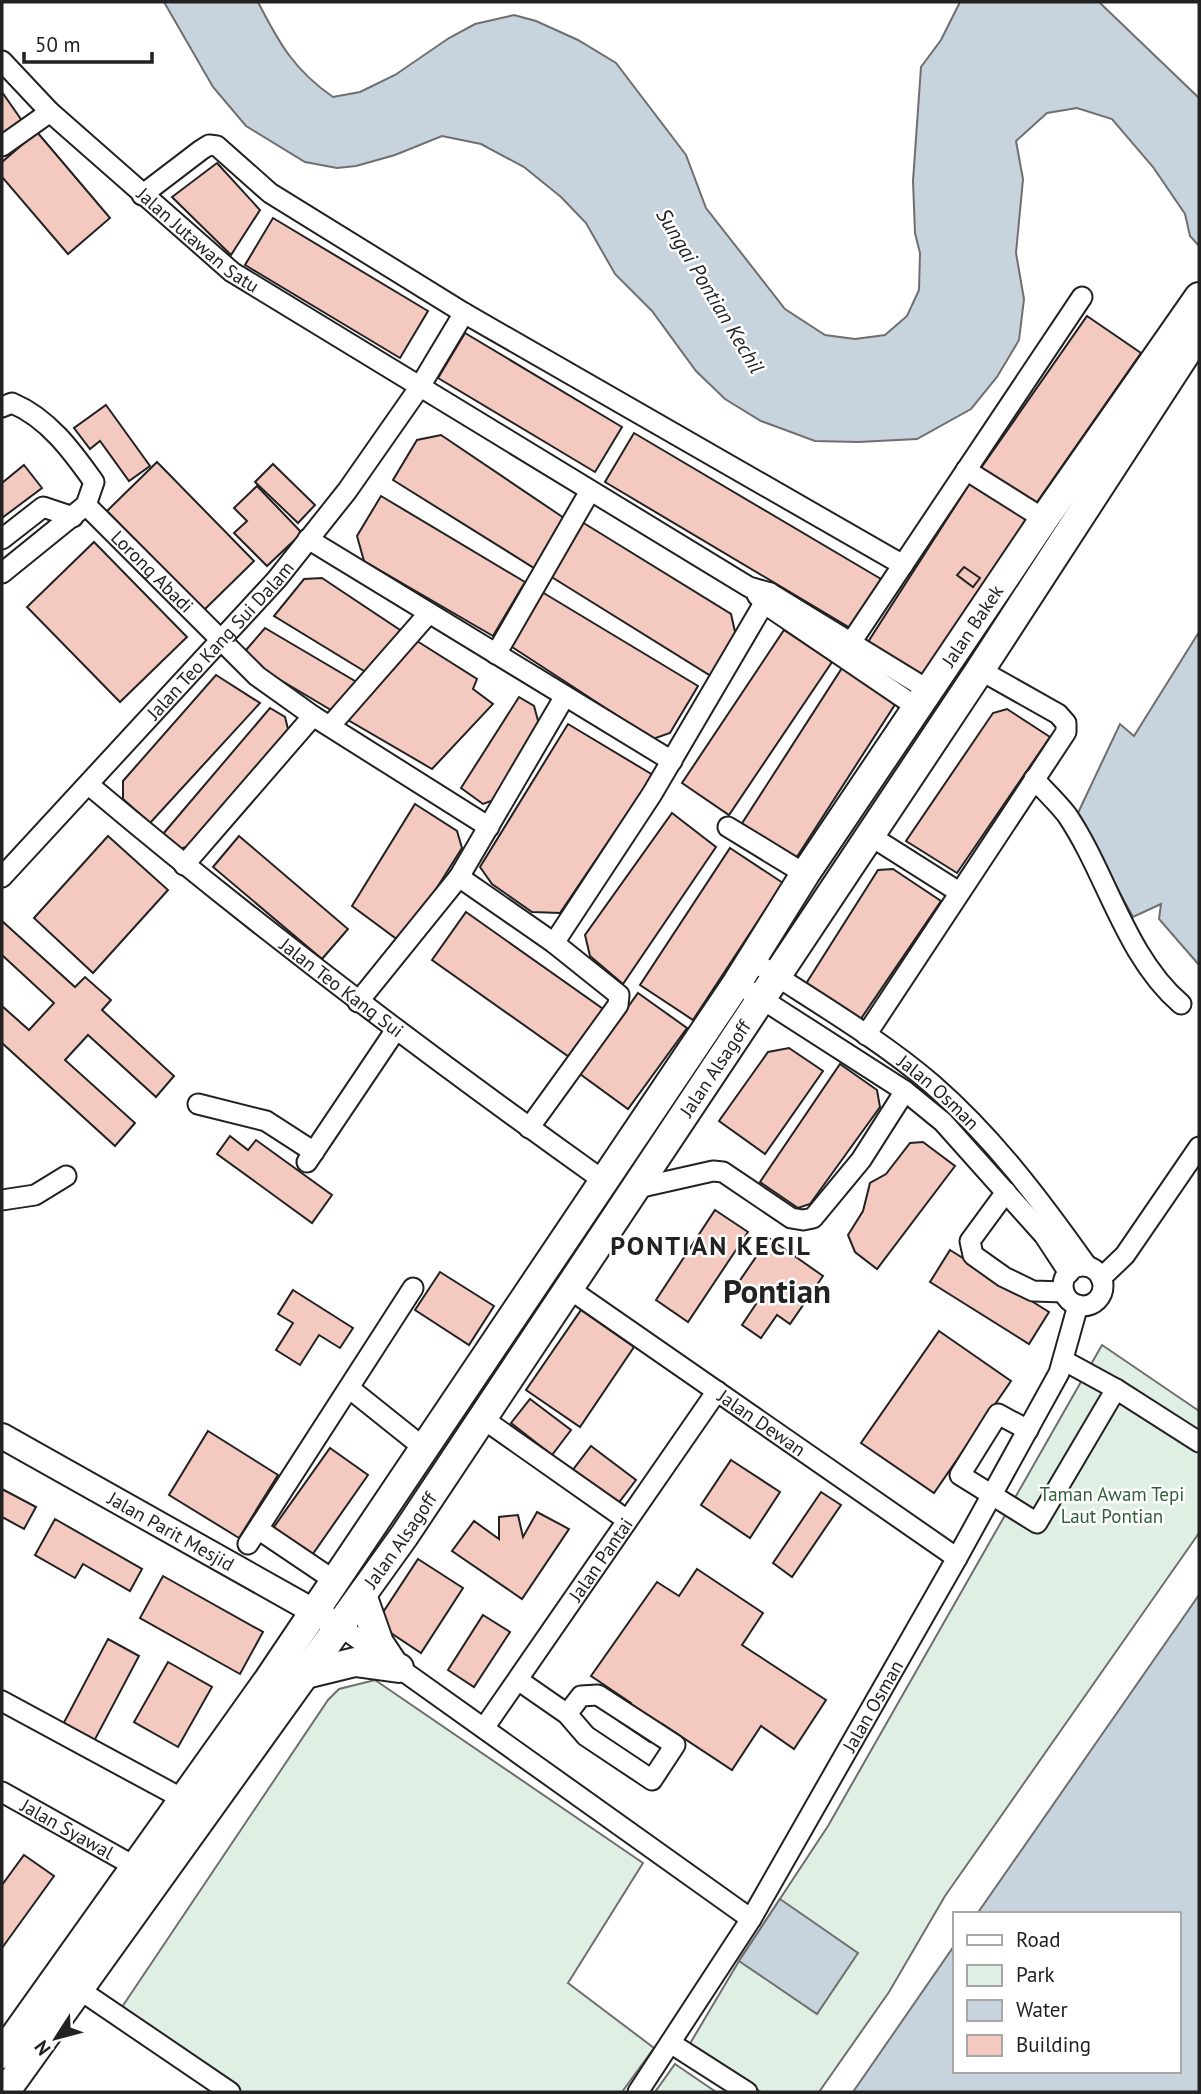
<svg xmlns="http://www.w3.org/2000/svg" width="1201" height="2094" font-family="'PT Sans',sans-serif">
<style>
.green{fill:#e0efe3;stroke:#6f6f6f;stroke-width:2}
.water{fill:#c7d3dd;stroke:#6f6f6f;stroke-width:2}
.building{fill:#f3c9c0;stroke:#222;stroke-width:2}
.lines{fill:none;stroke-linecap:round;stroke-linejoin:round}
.minor-casing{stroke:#222;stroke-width:23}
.major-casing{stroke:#222;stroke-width:28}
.highway-casing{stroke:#222;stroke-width:32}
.minor{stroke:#fff;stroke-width:19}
.major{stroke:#fff;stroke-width:24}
.highway{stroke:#fff;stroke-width:28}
.labels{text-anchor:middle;stroke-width:5;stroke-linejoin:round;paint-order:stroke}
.street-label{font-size:19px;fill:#222;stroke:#fff}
.park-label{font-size:19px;fill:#2f5e38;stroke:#fff}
.water-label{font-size:21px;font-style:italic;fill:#222;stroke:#fff}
.district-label{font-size:26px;font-weight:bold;letter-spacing:2px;fill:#222;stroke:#fff}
.town-label{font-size:33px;font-weight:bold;fill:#222;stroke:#fff}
</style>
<rect width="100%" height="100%" fill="#fff"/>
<g class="green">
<path d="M1102,1345L1199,1411V1533L945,1896L889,1992L819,2092H761L688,2047L739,1961L828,1826Z"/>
<path d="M375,1680L643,1863L568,1983L654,2048L622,2092H234L122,2007L328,1700L339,1689Z"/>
<path d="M675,2064L716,2092H655Z"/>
</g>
<g class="water">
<path d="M164,2H258C279,43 294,70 333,97L360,92L395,75L449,38L475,24L514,15L536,21L578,40L616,63L686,155L706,208L785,309L825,335L855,339L885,335L907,316L919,290L920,253L915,233L913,181L921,67L941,40L960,2H1099L1199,98V246L1190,236L1185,214L1153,167L1112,119L1077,108L1047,113L1016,141L1023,179L1016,253L1024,299L1019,340L997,377L971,409L917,439L858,442L815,441L761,421L725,399L696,371L652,311L615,274L586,223L561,197L524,167L481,144L442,136L395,155L356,166L337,168L305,162L246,126L213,87Z"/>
<path d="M1199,632V965L1159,919L1161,904L1133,917L1077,815L1120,724L1134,736Z"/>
<path d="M1199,1595V2092H853L954,1946V2071H1178V1914H977Z"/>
<path d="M780,1899L858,1953L817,2014L739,1961Z"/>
</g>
<g class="building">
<path d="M2,92L25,125L2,141Z"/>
<path d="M37,132L110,218L68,254L2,177V162Z"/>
<path d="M217,163L260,210L231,255L172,197Z"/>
<path d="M273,218L428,311L400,358L245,265Z"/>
<path d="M1087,316L1141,353L1035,505L981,468Z"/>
<path d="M465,333L622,427L595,472L438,378Z"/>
<path d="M106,405L150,466L129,481L100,441L90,449L74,428Z"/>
<path d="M634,433L881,579L852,629L605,482Z"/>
<path d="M441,435L564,518L534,568L393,480L417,440Z"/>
<path d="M157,462L254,561L204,610L107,511Z"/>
<path d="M273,464L315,505L298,523L255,482Z"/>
<path d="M24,465L42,488L2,518V483Z"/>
<path d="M972,480L1028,516L924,679L868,642Z"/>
<path d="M257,486L302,533L267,566L234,533L247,521L234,508Z"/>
<path d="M381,496L525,582L493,636L364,561L357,536Z"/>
<path d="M582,522L731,614L736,636L711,676L550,576Z"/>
<path d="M94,542L187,637L120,702L27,607Z"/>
<path d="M964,567L980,578L973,587L957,575Z"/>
<path d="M322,578L406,634L369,674L274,616L304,579Z"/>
<path d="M542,592L698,686L670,733L653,739L509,645Z"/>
<path d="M265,628L360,684L336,713L250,662L246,650Z"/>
<path d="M784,630L832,662L729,815L682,783Z"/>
<path d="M417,641L477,679L473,689L493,704L432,769L348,720Z"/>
<path d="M842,668L896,703L793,863L739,828Z"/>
<path d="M216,675L260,703L150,823L123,799V781Z"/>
<path d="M519,697L534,706L539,724L494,800L483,804L461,788Z"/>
<path d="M270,708L285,717L290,737L195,844L180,849L163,834Z"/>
<path d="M1007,709L1050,737L957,873L906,841L993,713Z"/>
<path d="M568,724L653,775L560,913L532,912L492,884L480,867Z"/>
<path d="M415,804L457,831L462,848L402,943L352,906Z"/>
<path d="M672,813L716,847L623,984L590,956L585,935Z"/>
<path d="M108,836L168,890L93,973L34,918Z"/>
<path d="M239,836L348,929L322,959L213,867Z"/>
<path d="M730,848L783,883L693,1020L640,985Z"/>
<path d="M893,869L941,901L856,1026L814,997L807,982L878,870Z"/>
<path d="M466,912L606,1011L572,1059L432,960Z"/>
<path d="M2,921L75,987L85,977L111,1000L102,1010L174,1076L156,1097L88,1035L65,1060L135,1123L115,1146L2,1043V1006L29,1030L54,1003L2,955Z"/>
<path d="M638,993L687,1028L628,1109L580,1074Z"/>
<path d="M789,1048L823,1071L765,1154L719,1121L768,1052Z"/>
<path d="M840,1064L877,1090L880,1107L810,1204L798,1208L760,1182Z"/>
<path d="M230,1136L248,1150L256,1140L332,1195L312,1223L217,1154Z"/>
<path d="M923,1142L955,1166L877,1269L855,1252L848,1235L863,1211L870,1183L886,1174L910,1143Z"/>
<path d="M715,1210L748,1232L688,1322L656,1300Z"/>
<path d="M769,1238L823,1276L790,1324L777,1315L761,1338L742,1325L756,1304L734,1289Z"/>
<path d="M950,1250L1049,1312L1029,1344L930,1282Z"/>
<path d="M440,1272L494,1306L469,1345L415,1310Z"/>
<path d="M293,1290L353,1328L340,1348L319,1335L300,1365L276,1350L293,1323L278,1314Z"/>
<path d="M581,1310L634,1347L580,1427L526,1390Z"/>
<path d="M939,1331L1011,1381L934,1493L861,1443Z"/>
<path d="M530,1399L571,1430L552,1455L511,1423Z"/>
<path d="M208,1431L278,1475L239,1538L169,1495Z"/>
<path d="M591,1446L636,1480L617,1505L572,1471Z"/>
<path d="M330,1448L368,1475L310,1558L271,1531Z"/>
<path d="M731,1460L780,1492L750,1538L701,1505Z"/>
<path d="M2,1489L36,1507L24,1529L2,1517Z"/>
<path d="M821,1492L841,1505L792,1577L773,1563Z"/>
<path d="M537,1512L569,1529L522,1599L452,1551L474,1521L499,1539V1517L518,1515L523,1537Z"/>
<path d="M55,1519L142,1569L130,1591L83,1564L75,1578L35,1555Z"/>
<path d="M418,1559L463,1588L421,1653L376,1623Z"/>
<path d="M697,1569L763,1613L742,1645L826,1700L794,1749L761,1726L732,1770L662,1724L650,1742L619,1721L631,1703L591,1676L657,1582L679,1596Z"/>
<path d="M163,1576L263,1632L240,1674L140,1618Z"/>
<path d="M483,1615L510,1632L474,1687L448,1670Z"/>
<path d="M108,1639L139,1656L92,1745L61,1728Z"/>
<path d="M168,1662L212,1687L178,1747L134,1722Z"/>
<path d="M24,1855L54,1876L2,1948V1885Z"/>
</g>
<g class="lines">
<g class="minor-casing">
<g id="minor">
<path id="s1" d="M2,61L50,112L232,272L749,587L770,593L930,691"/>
<path d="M2,146L50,112"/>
<path d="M142,195L201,150L209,145L217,146L270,193L464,313L903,565"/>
<path d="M2,407L12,403C48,418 72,451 94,482L86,505L2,573"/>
<path d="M966,470L1044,519"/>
<path id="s2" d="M86,505L257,676L313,716L489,827"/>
<path d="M2,539L43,507L73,517"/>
<path d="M308,539L672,761"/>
<path d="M757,595L765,604L918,708"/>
<path d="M852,641L1082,297"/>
<path d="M496,654L590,491"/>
<path d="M330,726L429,613"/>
<path d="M1034,779C1045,791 1057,802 1067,815C1107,874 1125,956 1181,1004"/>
<path id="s3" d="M89,785C255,925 427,1055 604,1181"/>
<path d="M728,827L805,874"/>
<path d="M869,835L959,892"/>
<path d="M184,865L313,716"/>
<path id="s4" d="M2,877L277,579L347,491L419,388L464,313"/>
<path d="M459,877L554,943L619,995L618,1005L529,1128"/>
<path d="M554,943L652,794L770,593"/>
<path id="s5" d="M752,960C812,1000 877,1037 932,1084C993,1137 1041,1201 1087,1266"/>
<path d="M737,983L905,1091L943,1122L1044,1235L1069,1273"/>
<path d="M358,1002L459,877L565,696"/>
<path d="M866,1035L1066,732V723L1058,714L980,670"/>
<path d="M198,1104L266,1121L314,1152"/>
<path d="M307,1162L395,1031"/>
<path d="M633,1189L713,1171L723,1172L791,1218L803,1220L813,1218L861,1160L905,1091"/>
<path d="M1006,1192L970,1241L973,1255L1004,1277L1033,1291L1064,1292"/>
<path d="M2,1200L35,1195L66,1176"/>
<circle cx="1083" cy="1286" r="20"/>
<path d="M1101,1278L1125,1255L1199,1147"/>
<path id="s6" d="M568,1288L957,1558"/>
<path d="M1063,1360L1116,1389L1199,1442"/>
<path d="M349,1388L424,1448"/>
<path d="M482,1418L627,1520"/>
<path d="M1028,1430L998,1414L960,1475L1037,1523L1116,1389"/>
<path d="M258,1529L335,1581"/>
<path d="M248,1544L413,1288"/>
<path d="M340,1626L751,1919"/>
<path d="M518,1680L567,1714L586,1736L652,1780L675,1745L598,1695L581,1696L567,1714"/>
<path d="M2,1701L183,1799"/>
<path id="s7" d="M484,1728L717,1391"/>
<path id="s8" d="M2,1792L134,1866"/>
<path d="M77,1988L230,2092"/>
<path d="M672,2044L747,2092"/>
<path id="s9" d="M638,2092L751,1919L957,1558L1059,1373L1078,1305"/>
</g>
</g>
<g class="major-casing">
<g id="major">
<path id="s10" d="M2,1436L331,1621"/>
</g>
</g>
<g class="highway-casing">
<g id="highway">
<path d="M362,1595L379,1643L393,1664"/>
<path d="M306,1674L355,1662L399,1668"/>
<path id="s11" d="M2,2054L269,1679L737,983L805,874L1044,519L1199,297"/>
<path id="s12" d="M5,2092L404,1536L980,670L1199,333"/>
</g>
</g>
<use href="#minor" class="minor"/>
<use href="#major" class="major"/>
<use href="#highway" class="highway"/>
</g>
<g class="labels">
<g class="street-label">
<text dy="7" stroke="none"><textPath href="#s1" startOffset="266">Jalan Jutawan Satu</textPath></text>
<text dy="7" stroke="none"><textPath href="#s2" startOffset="94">Lorong Abadi</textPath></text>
<text dy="7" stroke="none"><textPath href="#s11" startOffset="1727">Jalan Bakek</textPath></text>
<text dy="7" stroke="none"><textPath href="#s4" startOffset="322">Jalan Teo Kang Sui Dalam</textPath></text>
<text dy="7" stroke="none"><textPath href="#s3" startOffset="324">Jalan Teo Kang Sui</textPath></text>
<text dy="7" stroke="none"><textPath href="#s12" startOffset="1246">Jalan Alsagoff</textPath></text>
<text dy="7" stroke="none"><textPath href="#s5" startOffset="229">Jalan Osman</textPath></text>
<text dy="7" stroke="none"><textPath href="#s6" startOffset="236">Jalan Dewan</textPath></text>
<text dy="7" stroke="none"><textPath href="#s10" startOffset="194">Jalan Parit Mesjid</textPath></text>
<text dy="7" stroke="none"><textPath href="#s12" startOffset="679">Jalan Alsagoff</textPath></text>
<text dy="7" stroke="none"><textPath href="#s7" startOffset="205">Jalan Pantai</textPath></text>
<text dy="7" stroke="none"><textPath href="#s9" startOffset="452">Jalan Osman</textPath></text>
<text dy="7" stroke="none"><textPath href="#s8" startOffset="75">Jalan Syawal</textPath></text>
</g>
<g class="park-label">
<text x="1112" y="1501">Taman Awam Tepi<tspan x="1112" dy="22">Laut Pontian</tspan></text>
</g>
<g class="water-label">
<text transform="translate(710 291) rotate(59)" y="7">Sungai Pontian Kechil</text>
</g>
<g class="district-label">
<text x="711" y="1255">PONTIAN KECIL</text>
</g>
<g class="town-label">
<text x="777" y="1303">Pontian</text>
</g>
</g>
<rect width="1201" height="2094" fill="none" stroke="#222222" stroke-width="7"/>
<rect x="953" y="1912" width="228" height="161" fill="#ffffff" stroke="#a7a7a7" stroke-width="2"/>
<rect x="967" y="1935" width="35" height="10" fill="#ffffff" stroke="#a7a7a7" stroke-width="2"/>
<text x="1016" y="1947" font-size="21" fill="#222222">Road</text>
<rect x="967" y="1965" width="35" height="21" fill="#e0efe3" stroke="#a7a7a7" stroke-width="2"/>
<text x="1016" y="1982" font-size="21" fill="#222222">Park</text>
<rect x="967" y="2000" width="35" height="21" fill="#c7d3dd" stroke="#a7a7a7" stroke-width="2"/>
<text x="1016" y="2017" font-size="21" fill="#222222">Water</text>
<rect x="967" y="2035" width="35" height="21" fill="#f3c9c0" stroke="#a7a7a7" stroke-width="2"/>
<text x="1016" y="2052" font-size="21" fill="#222222">Building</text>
<g transform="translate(56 2038) rotate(234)" stroke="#ffffff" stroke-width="5" paint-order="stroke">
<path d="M0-5L12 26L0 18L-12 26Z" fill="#222222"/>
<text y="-10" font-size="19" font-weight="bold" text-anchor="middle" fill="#222222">N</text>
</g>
<path d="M24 52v10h128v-10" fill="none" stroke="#222222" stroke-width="3.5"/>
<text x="35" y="52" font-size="21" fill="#222222" stroke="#ffffff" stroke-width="5" paint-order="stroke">50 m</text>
</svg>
